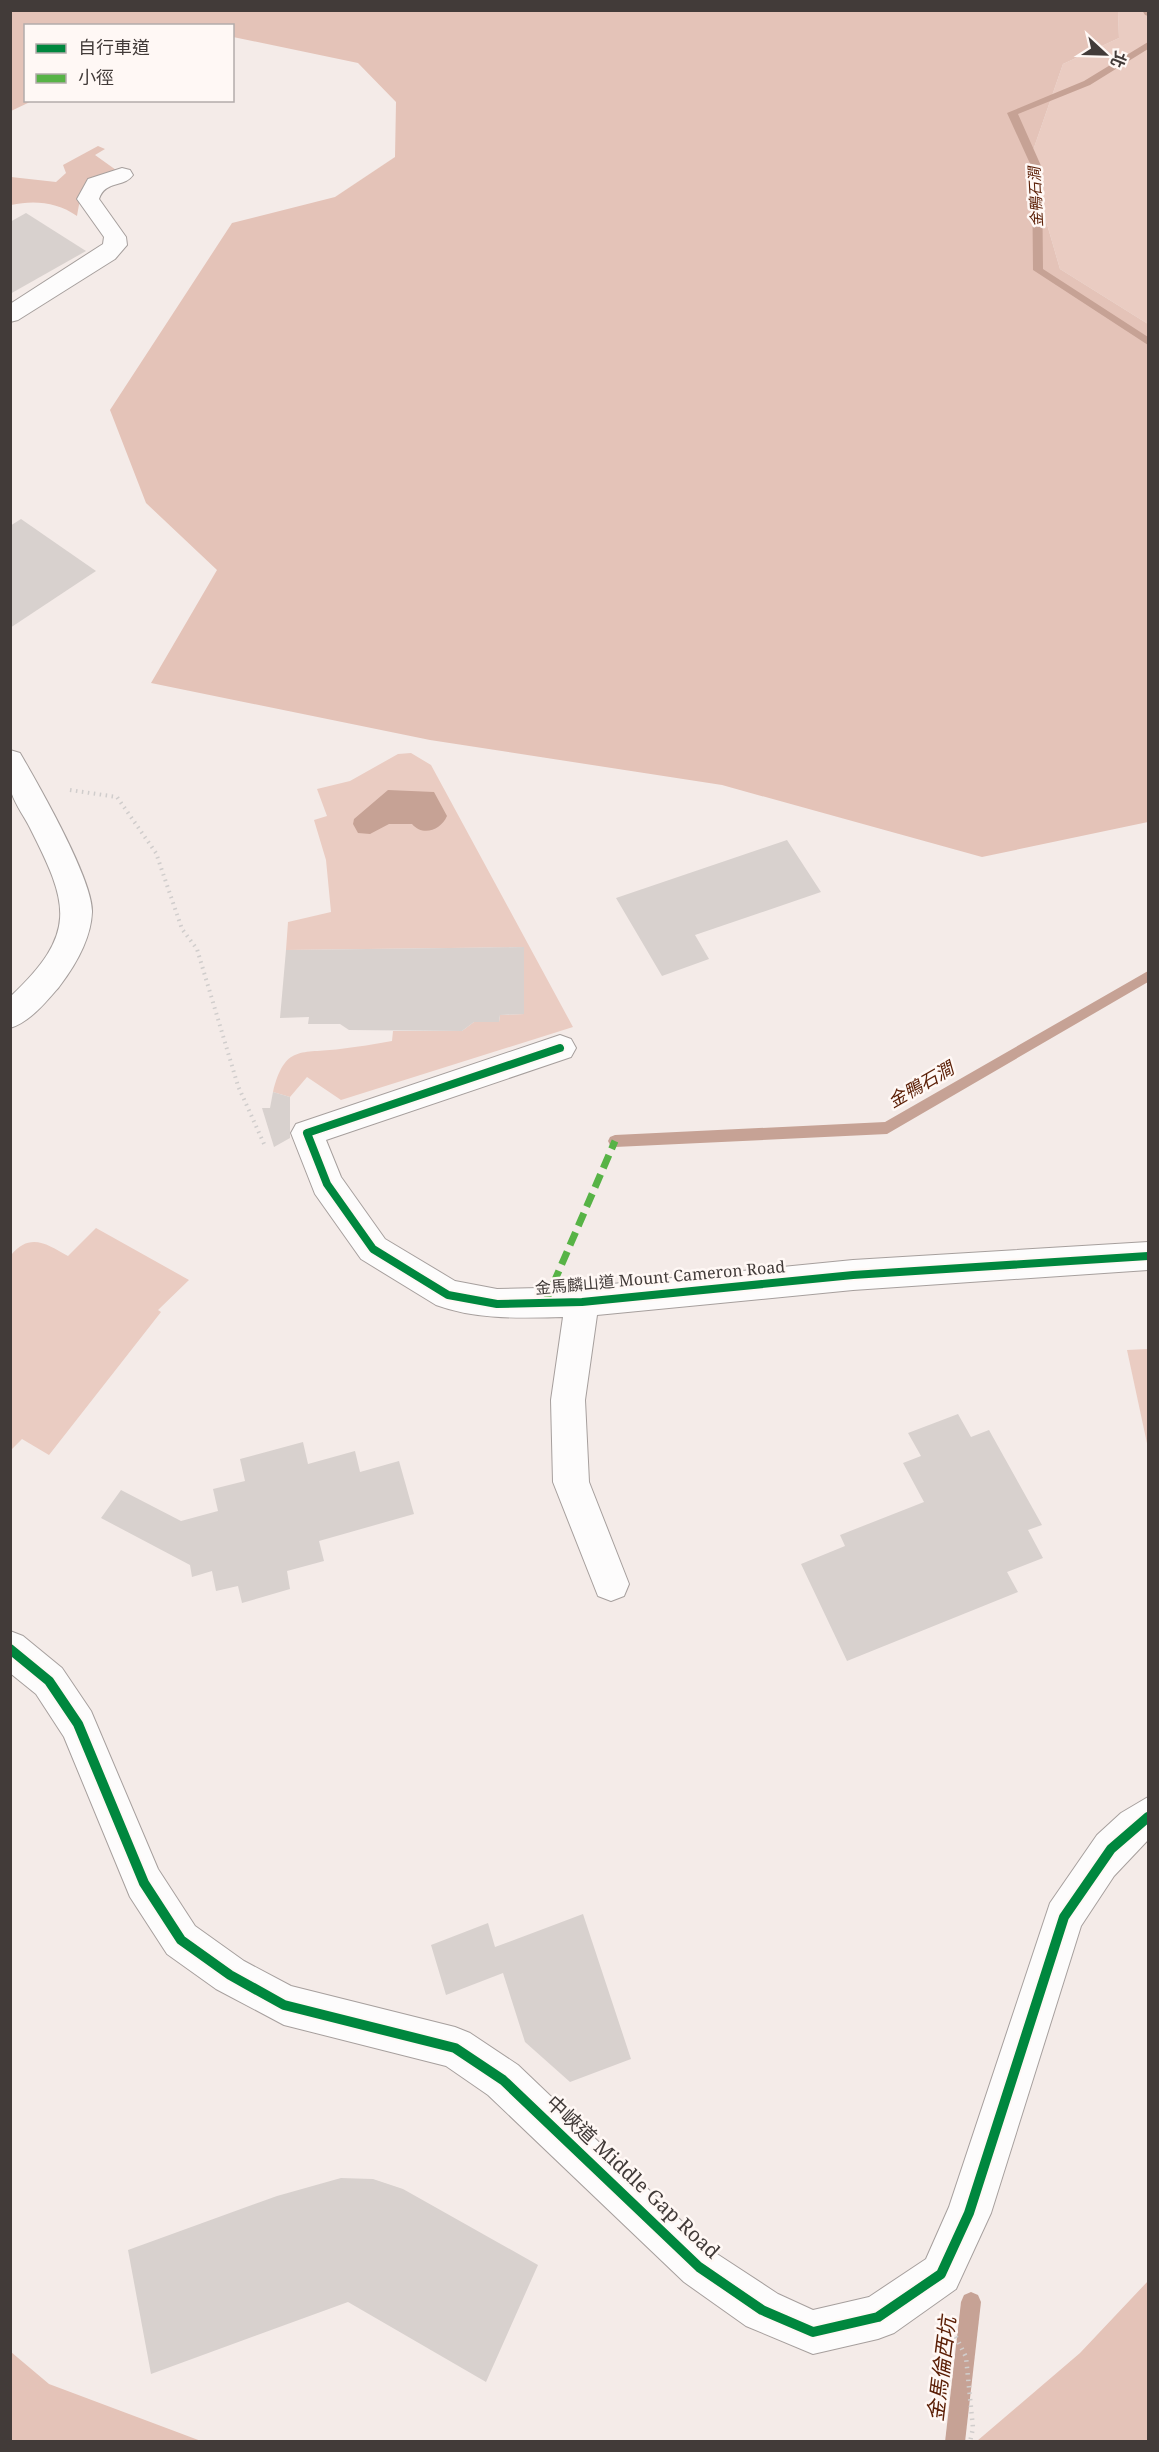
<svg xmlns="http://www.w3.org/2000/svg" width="1159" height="2452" font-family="'Noto Serif','Noto Sans TC',serif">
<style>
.green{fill:#eaccc2}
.forest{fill:#e4c3b8}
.water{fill:#c6a295}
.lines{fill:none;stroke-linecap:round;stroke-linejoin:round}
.stream{fill:#c6a295;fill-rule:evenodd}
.building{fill:#d8d1ce}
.minor-casing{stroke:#a69f9d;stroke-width:2}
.path-far1{stroke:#d0cdcc;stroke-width:4;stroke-dasharray:1.5 4.5;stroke-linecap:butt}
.path{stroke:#d0cdcc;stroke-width:4.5;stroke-dasharray:1.5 5;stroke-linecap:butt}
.minor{fill:#fdfcfc;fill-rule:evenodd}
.quiet{stroke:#57b346;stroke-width:7;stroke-dasharray:14 7;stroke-linecap:butt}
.cycleway-far1-casing{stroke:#fff8f5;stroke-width:12}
.cycleway-casing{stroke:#fff8f5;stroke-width:14}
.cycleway-far1{stroke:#00873e;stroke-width:8}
.cycleway{stroke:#00873e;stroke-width:10}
.labels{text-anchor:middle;stroke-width:5;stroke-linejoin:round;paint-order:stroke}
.far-water-label{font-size:15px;font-style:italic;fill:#5b1e05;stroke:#fff8f5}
.street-label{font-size:16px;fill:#423b39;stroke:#fff8f5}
.water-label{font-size:18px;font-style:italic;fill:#5b1e05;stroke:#fff8f5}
.near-street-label{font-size:20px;fill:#423b39;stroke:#fff8f5}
.near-water-label{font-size:21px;font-style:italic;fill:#5b1e05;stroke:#fff8f5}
</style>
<rect width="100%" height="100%" fill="#f4ebe8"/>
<g class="green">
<path d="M1118,11H1148V324L1060,269L1029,162L1063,64L1119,38Z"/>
<path d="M411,753L431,765L573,1027L341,1100L307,1077L290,1097L273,1092C285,1044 301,1054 340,1049C357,1047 375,1044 392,1041L393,1031H462L474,1022H499L500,1015L524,1014V947L286,950L288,922L331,912L326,860L314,820L327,816L317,789L350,781L398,754Z"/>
<path d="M96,1228L189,1280L158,1310L161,1312L49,1455L22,1439L11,1450V1255C30,1232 47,1244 68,1256Z"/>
<path d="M1148,1349V1448L1127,1350Z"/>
</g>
<g class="forest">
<path d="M11,10L1118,11L1119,38L1063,64L1029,162L1060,269L1148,324V822L982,857L722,785L430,740L151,683L217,570L146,503L110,410L232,223L335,197L395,157L396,102L358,63L233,37L232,26H26V100L32,101L11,111Z"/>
<path d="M98,146L105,149L95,155L116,170C84,181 83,183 77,216C57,202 34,200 11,205V177L56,182L66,173L63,165Z"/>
<path d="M1148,2281V2441H977L1080,2353Z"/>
<path d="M11,2352L49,2384L201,2441H11Z"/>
</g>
<path class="water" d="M388,790L434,792L447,816C441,830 423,837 412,824H389L370,834L358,833L353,824L354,819Z"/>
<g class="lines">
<g class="stream">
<path d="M1142,10H1148V16L1145,15Z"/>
<path d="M1148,42V49L1090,85L1018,114L1042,168L1043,269L1148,337V345L1033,270L1032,168L1007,113L1084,81Z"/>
<path d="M1148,971V982L887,1134L615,1147L610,1145L608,1141L610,1137L615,1135L885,1122Z"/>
<path d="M971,2292L978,2295L981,2302L965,2442H945L961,2302L964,2295Z"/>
</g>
</g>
<g class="building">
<path d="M26,213L86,251L10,294V222Z"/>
<path d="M21,519L96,571L10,628V526Z"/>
<path d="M787,840L821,892L695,935L709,959L662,976L616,898Z"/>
<path d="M524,947V1014L500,1015L499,1022H474L462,1031L349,1030L340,1024H308L309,1017L280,1018L286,950Z"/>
<path d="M273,1092L290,1097V1138L274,1147L262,1108H270Z"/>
<path d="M958,1414L971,1437L989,1430L1042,1525L1028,1530L1043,1558L1007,1572L1018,1592L847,1661L801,1564L845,1546L840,1535L924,1502L903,1463L921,1456L908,1433Z"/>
<path d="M303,1442L308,1464L355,1451L360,1472L399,1461L414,1514L319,1541L324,1561L287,1571L290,1589L242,1603L238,1586L216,1591L212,1571L192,1577L190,1565L101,1518L121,1490L181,1521L218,1511L213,1489L245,1481L240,1459Z"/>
<path d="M583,1914L631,2059L570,2082L525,2042L503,1973L446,1995L431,1945L488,1923L495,1947Z"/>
<path d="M341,2178L373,2179L403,2189L538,2265L486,2382L348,2302L151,2374L128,2250L277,2196Z"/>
</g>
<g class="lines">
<g class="minor-casing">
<g id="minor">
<path d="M122,168L130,170L133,175C124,188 105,180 99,199L126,237L127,245L115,259L18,320L10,322V304L103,244L104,237L77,199L88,179Z"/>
<path d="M10,750L20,753C38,784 93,880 92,912C91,939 75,966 59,987C46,1002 30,1022 10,1028V997C78,933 69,905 30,828C24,816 12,800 10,787C9,775 10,762 10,750Z"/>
<path d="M560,1035L571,1039L576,1048L571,1057L326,1140L341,1177L385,1239L455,1281L497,1289L582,1287L853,1260L1148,1242V1270L853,1290L597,1315L585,1400L589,1482L629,1584L624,1596L611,1601L598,1596L553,1482L551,1400L563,1317C520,1318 477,1320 436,1305L361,1259L315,1194L291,1133L296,1124Z"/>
<path d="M10,1631L23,1636L62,1668L91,1711L158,1869L195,1926L244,1961L291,1986L455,2027L470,2033L518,2065L714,2252L778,2294L813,2310L869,2297L926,2259L949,2207L1050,1903L1097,1835L1121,1813L1148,1797V1840L1114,1876L1081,1926L991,2213L956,2289L894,2333L878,2339L813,2354L746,2326L684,2282L488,2095L446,2066L284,2025L216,1989L167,1954L130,1897L64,1737L36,1694L10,1673Z"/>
</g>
</g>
<path class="path-far1" d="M70,790L117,797L156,853L182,929L197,949L238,1086L265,1146"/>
<path class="path" d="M950,2325L966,2357L973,2428L970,2442"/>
<use href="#minor" class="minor"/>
<path class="quiet" d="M545,1303L615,1141"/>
<g class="cycleway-far1-casing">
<path id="cycleway-far1" d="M560,1048L307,1133L327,1184L373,1249L448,1295L497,1304L582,1302L853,1275L1148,1256"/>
</g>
<g class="cycleway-casing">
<path id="cycleway" d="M10,1649L49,1681L78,1724L144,1883L181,1940L230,1975L284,2005L455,2048L503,2080L699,2267L762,2310L813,2332L878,2317L941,2274L969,2213L1064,1917L1111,1849L1148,1817"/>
</g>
<use href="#cycleway-far1" class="cycleway-far1"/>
<use href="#cycleway" class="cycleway"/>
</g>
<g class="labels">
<g class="far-water-label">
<text transform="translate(1036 197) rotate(-93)" y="5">金鴨石澗</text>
</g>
<g class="street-label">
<text transform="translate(660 1277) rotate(-5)" y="6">金馬麟山道 Mount Cameron Road</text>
</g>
<g class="water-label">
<text transform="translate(921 1085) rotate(-30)" y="6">金鴨石澗</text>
</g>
<g class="near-street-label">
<text transform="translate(633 2177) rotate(43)" y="7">中峽道 Middle Gap Road</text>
</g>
<g class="near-water-label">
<text transform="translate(942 2369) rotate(-83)" y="7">金馬倫西坑</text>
</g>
</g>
<rect width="1159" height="2452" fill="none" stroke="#423b39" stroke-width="24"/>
<rect x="24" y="24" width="210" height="78" fill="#fff8f5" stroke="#b3acaa" stroke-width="1.5"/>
<rect x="36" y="44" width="30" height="9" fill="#00873e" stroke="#b3acaa" stroke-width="1.5"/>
<text x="78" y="54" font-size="18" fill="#423b39">自行車道</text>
<rect x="36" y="74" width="30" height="9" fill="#57b346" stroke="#b3acaa" stroke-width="1.5"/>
<text x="78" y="84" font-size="18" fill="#423b39">小徑</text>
<g transform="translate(1105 54) rotate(112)" stroke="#fff8f5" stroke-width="4.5" paint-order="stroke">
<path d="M0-4.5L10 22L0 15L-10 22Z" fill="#423b39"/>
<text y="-9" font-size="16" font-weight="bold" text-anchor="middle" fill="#423b39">北</text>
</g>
</svg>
